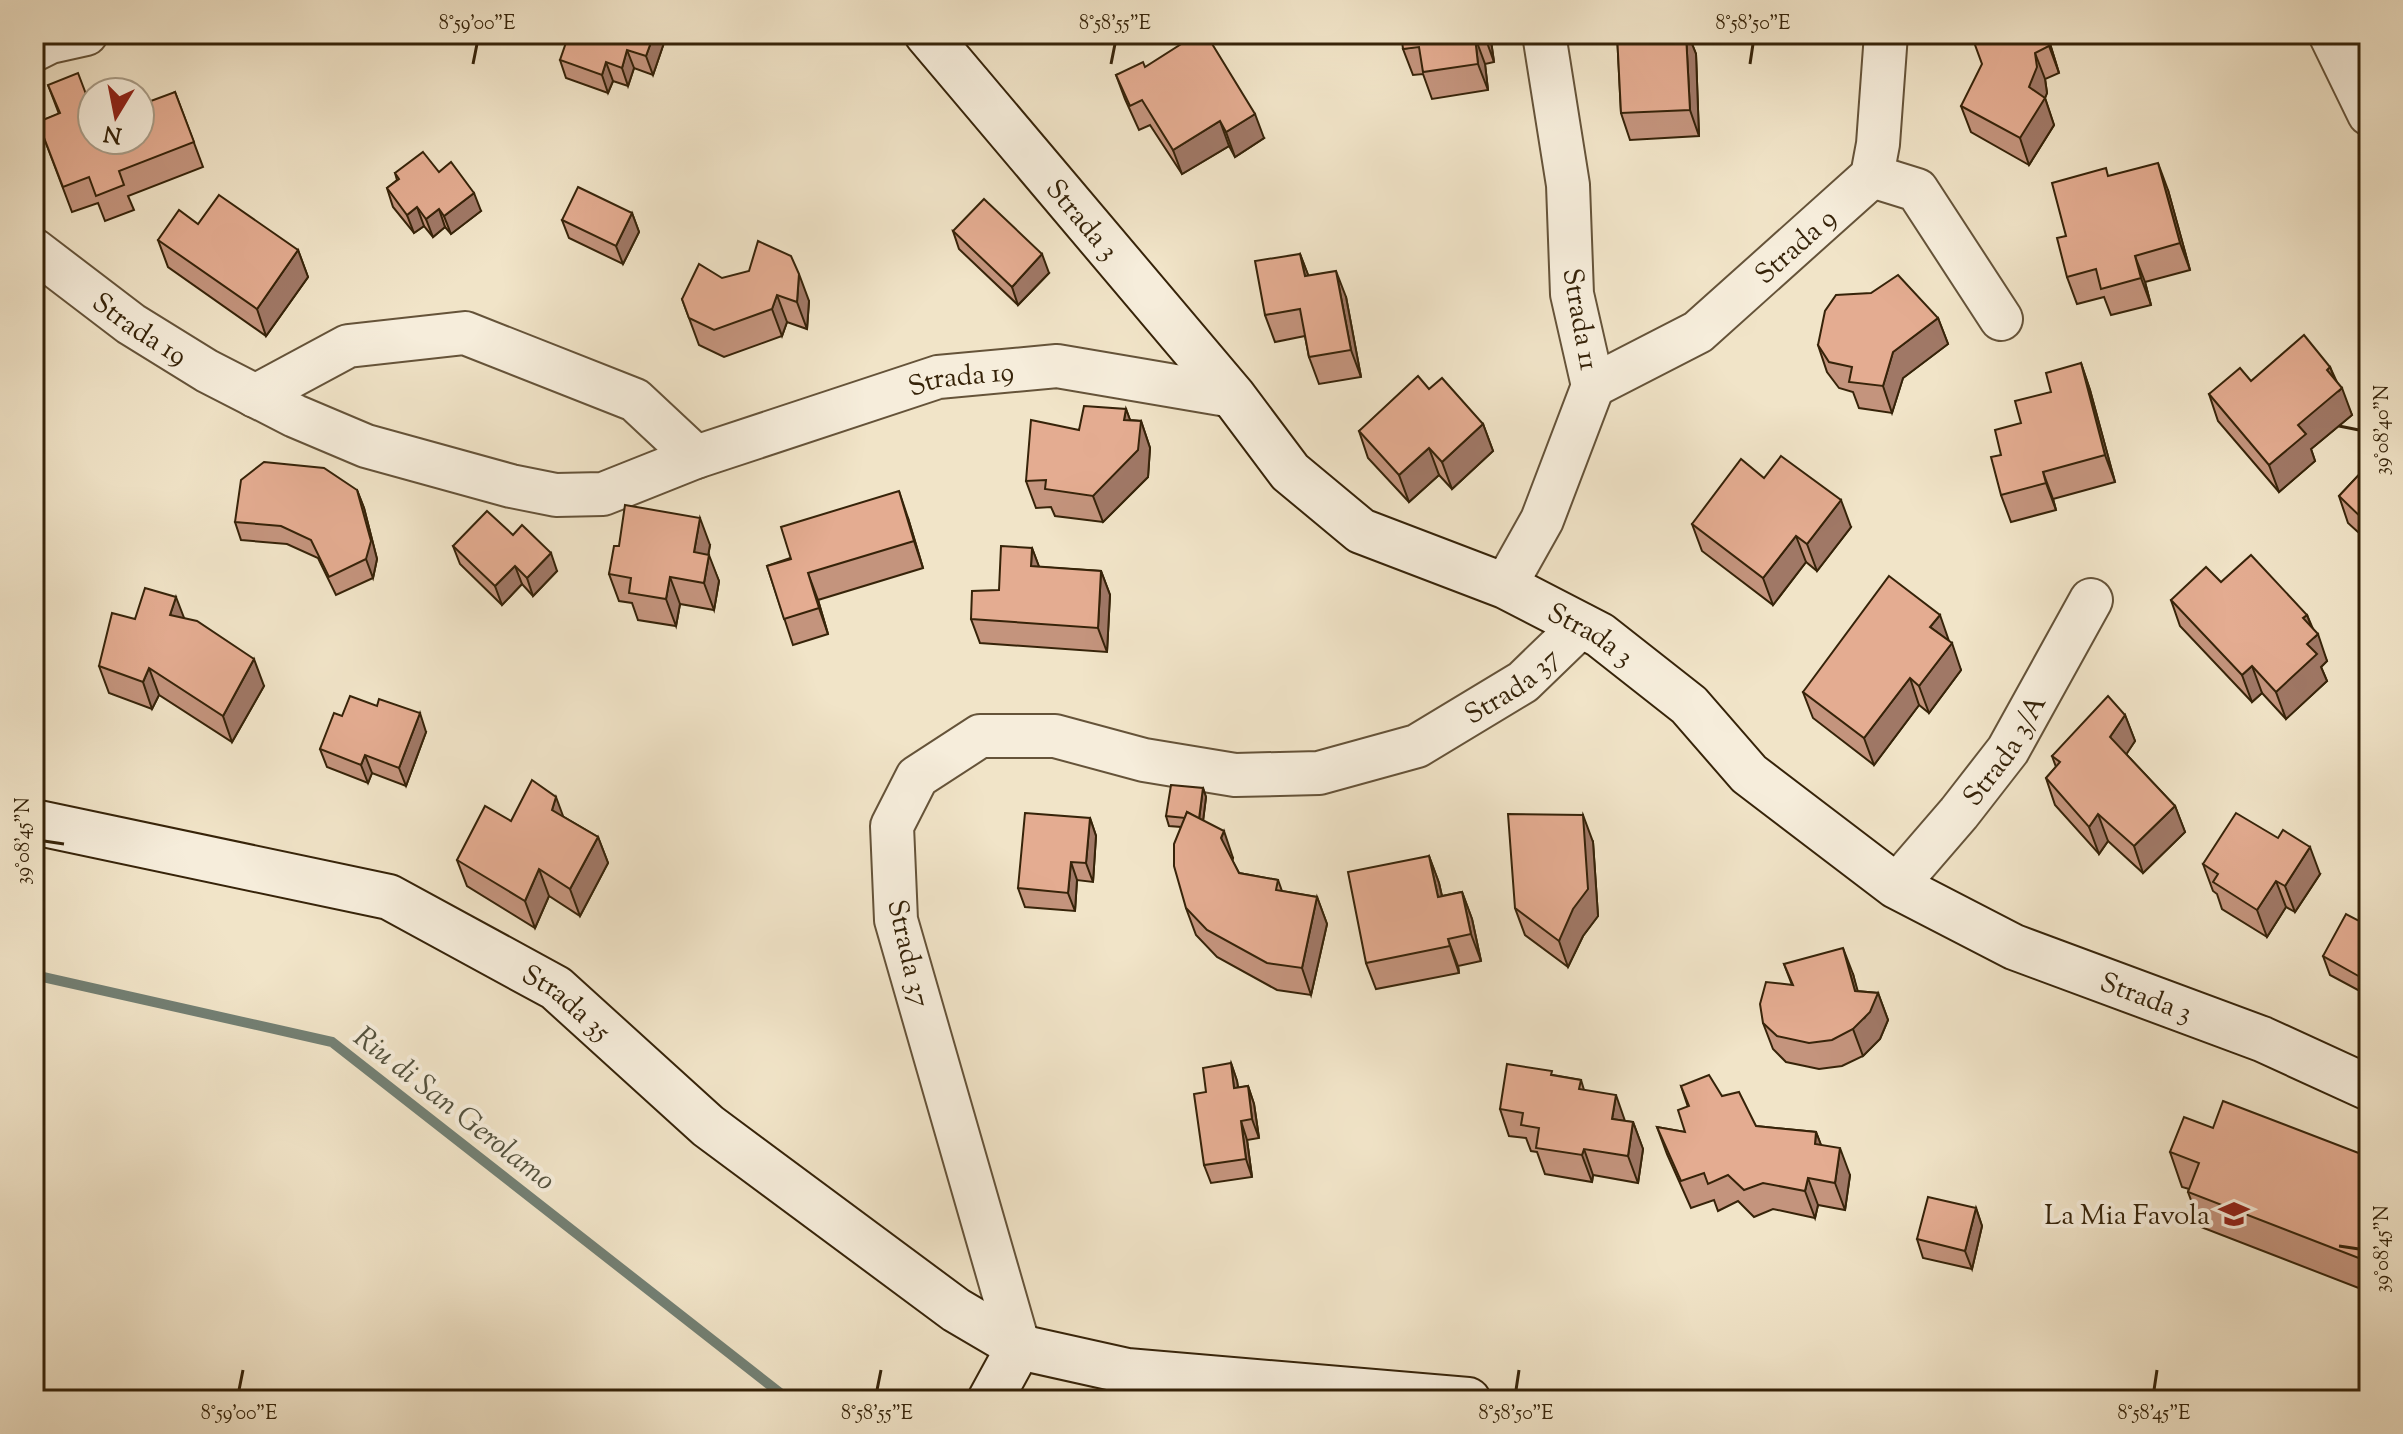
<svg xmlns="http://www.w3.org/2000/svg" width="2403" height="1434" font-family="'Sorts Mill Goudy',serif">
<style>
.green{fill:#bbc495;stroke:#78744f;stroke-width:2}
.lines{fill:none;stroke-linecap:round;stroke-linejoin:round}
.stream{stroke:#738074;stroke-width:10}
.street-casing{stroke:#655339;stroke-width:46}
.secondary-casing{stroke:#362309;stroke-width:48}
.street{stroke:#f6eddb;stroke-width:42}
.secondary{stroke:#f6eddb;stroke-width:44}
.wall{fill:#c4947d;stroke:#362309;stroke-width:2}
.shaded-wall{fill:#a07866;stroke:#362309;stroke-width:2}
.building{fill:#e4ac91;stroke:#362309;stroke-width:2}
.ticks{fill:none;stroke:#362309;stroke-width:3}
.labels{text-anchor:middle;stroke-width:8;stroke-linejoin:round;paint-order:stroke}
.street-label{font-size:28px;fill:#362309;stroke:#f6eddb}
.poi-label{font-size:28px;fill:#362309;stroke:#f6eddb;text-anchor:end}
.water-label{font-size:30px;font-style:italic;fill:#54523e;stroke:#f6eddb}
.neatline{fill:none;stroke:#362309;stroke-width:3}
.ticks-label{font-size:20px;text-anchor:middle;fill:#362309}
</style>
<rect width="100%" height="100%" fill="#f1e4c8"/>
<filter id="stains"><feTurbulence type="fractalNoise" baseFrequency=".0025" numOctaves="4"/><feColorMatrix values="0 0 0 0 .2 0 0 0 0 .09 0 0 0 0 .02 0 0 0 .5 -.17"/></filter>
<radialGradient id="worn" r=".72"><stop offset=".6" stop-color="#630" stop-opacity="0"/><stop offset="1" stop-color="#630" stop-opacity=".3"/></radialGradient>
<path class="green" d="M1079,1393L1191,1400H1029L1033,1395Z"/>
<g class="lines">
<path class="stream" d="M34,975L332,1042L789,1400"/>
<g class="street-casing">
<g id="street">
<path d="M2330,34L2369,114"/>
<path d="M34,50L50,42L86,34"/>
<path d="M1872,176L1917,190L2001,319"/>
<path id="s1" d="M34,250L131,324L207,371L295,416L366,446L511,486L556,495L603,494L696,457L938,377L1057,366L1233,396"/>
<path id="s2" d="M1593,386L1698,332L1872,176L1878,144L1886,34"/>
<path d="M255,396L348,346L465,333L635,400L696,457"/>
<path d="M1505,586L1542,520L1593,386L1572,294L1568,185L1544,34"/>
<path id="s3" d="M1896,886L1959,813L2008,750L2091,600"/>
<path id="s4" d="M1019,1347L896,920L892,826L917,777L980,736H1055L1144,760L1235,775L1319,773L1417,746L1523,682L1582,625"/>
</g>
</g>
<g class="secondary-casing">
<g id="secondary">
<path id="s5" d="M927,34L1233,396L1290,472L1361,531L1505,586L1600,635L1689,705L1749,774L1896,886L2014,947L2262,1039L2369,1088"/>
<path id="s6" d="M34,822L389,897L556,988L708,1126L956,1310L1019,1347L1127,1371L1468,1400"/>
<path d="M990,1400L1019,1347"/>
</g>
</g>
<use href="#street" class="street"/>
<use href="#secondary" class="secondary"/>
</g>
<g class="wall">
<path d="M667,34L653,75L634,68L628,86L613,81L608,93L566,78L560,60Z"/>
<path d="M1490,34L1494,62L1485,64L1488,90L1432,99L1423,74L1413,75L1403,49Z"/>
<path d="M1617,34H1688L1696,54L1699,136L1630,140L1621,113Z"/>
<path d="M2047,34L2059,73L2045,79L2047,93L2045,98L2054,125L2029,165L1971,132L1961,106Z"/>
<path d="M1145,67L1264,138L1235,157L1229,146L1182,174L1150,125L1139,130L1125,99L1116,75Z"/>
<path d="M48,85L92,140L175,92L203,167L128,196L134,210L105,221L98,203L72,212L38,122L59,114Z"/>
<path d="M439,172L481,211L451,234L445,227L433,237L424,226L414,233L393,207L387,188L397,180L395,173Z"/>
<path d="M2109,176L2168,190L2190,270L2145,282L2151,305L2111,315L2104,297L2077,304L2067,277L2066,236Z"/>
<path d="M632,213L639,232L623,264L569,238L562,220Z"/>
<path d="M198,224L298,250L308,277L266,336L168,267L158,240Z"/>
<path d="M953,231L1049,273L1018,305L959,249Z"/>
<path d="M1300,254L1308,275L1346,297L1361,377L1319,384L1309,357L1305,336L1275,342L1265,315Z"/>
<path d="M722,278L809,301L807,329L787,322L782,336L724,357L699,345L682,299Z"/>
<path d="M1938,318L1948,344L1903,378L1892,413L1859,408L1853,392L1839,388L1827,372L1818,345Z"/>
<path d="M2081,363L2090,390L2115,482L2053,499L2056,510L2011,522L2001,495V455L2021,423Z"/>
<path d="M2330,367L2352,415L2311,449L2315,461L2279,492L2218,421L2209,394L2251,381Z"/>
<path d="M1429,389L1483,424L1493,451L1452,489L1439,475L1409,502L1368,458L1359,431Z"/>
<path d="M1126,409L1130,420L1141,421L1150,448L1148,477L1103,522L1055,516L1051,507L1036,508L1026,481L1079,430Z"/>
<path d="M2369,464V542L2348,523L2339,496Z"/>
<path d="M1764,478L1851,527L1817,571L1806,562L1773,605L1702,551L1692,524Z"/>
<path d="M357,490L364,508L377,559L373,578L336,595L318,558L287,544L241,540L235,522Z"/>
<path d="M908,518L923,568L818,600L828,634L793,645L767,566Z"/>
<path d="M513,535L557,571L533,596L522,584L502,605L460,564L453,546Z"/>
<path d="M710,545L708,555L719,581L714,610L680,604L676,626L638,620L632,603L619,601L609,574L619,546Z"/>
<path d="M1032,548L1039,567L1101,571L1110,595L1107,652L980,643L971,619L999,590Z"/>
<path d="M2221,582L2307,615L2327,661L2321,667L2327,681L2286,719L2262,693L2252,702L2180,626L2171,600Z"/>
<path d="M184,618L264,686L232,742L159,695L152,709L109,693L99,666Z"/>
<path d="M1949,642L1961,670L1929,713L1919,705L1874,765L1813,718L1803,692Z"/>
<path d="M2125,715L2135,741L2126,754L2175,806L2185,832L2143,873L2108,841L2099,854L2055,805L2046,778L2056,767L2052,756Z"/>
<path d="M342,716L426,732L406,786L372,773L368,783L327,767L320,749Z"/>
<path d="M1203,788L1206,797L1203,821L1233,858L1232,860L1239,873L1278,880L1282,891L1317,897L1327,924L1311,995L1277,990L1217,957L1196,935L1186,908L1181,827L1169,826L1166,816Z"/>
<path d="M564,817L598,837L608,863L580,916L549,896L535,928L467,886L457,860L511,821Z"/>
<path d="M1090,818L1096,836L1093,882L1077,880L1075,911L1025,907L1018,888Z"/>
<path d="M1593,842L1598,916L1583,936L1568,967L1525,935L1515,908Z"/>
<path d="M1429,856L1439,883L1442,896L1462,892L1472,919L1481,961L1458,966L1459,973L1376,989L1366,963Z"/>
<path d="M2203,864L2320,874L2295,912L2286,907L2267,937L2222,909L2217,894L2213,891Z"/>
<path d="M2359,921L2369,996L2330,975L2323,956Z"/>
<path d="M1784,964L1853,974L1857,991L1878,993L1888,1020L1880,1039L1863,1056L1842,1066L1819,1069L1786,1062L1773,1049L1763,1023L1792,985Z"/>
<path d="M1231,1063L1237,1081L1238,1088L1248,1086L1254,1104L1259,1138L1247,1140L1252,1177L1211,1183L1204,1165Z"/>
<path d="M1553,1075L1581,1080L1584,1090L1625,1121L1633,1122L1643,1149L1638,1183L1593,1175L1592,1182L1545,1174L1537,1152L1531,1151L1526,1138L1509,1136L1500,1109Z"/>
<path d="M1681,1086L1722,1096L1756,1126L1816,1132L1821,1145L1850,1175L1845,1210L1818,1205L1815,1218L1773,1209L1754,1217L1738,1201L1718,1211L1714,1200L1691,1208L1667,1154L1657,1127L1685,1132L1688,1107Z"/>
<path d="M2213,1128L2369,1157V1292L2201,1227L2188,1192L2189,1189L2182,1187L2170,1152Z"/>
<path d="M1976,1208L1982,1226L1972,1269L1923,1258L1917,1239Z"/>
</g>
<g class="shaded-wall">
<path d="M654,34H667L653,75L646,56Z"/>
<path d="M1484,34H1490L1494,62Z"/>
<path d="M1686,34H1688L1696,54L1699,136L1690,110Z"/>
<path d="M2045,34H2047L2059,73L2049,46Z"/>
<path d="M1475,37L1485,64L1488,90L1478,64Z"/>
<path d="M627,50L634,68L628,86L622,68Z"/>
<path d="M2035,53L2045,79L2047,93L2045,98L2054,125L2029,165L2020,138Z"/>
<path d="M606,62L613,81L608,93L602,75Z"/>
<path d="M1255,114L1264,138L1235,157L1226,132Z"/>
<path d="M1220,121L1229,146L1182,174L1173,150Z"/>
<path d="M2158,163L2168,190L2190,270L2180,243Z"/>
<path d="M474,193L481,211L451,234L444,216Z"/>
<path d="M417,207L424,226L414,233L407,215Z"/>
<path d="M439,209L445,227L433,237L426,219Z"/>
<path d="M632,213L639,232L623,264L616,246Z"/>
<path d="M298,250L308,277L266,336L257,309Z"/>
<path d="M1042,254L1049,273L1018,305L1012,287Z"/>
<path d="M1300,254L1310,280L1305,276Z"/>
<path d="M2135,256L2145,282L2151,305L2141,278Z"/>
<path d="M1336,271L1346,297L1361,377L1351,350Z"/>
<path d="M799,274L809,301L807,329L797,302Z"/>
<path d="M777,295L787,322L782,336L772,309Z"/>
<path d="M1938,318L1948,344L1903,378L1892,413L1883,386L1893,352Z"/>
<path d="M2081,363L2090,390L2115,482L2105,455Z"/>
<path d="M2330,367L2339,391L2342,388L2352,415L2311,449L2315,461L2279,492L2269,465L2298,425L2327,370Z"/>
<path d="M1126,409L1136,436L1124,420Z"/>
<path d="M1141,421L1150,448L1148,477L1103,522L1093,496Z"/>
<path d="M1483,424L1493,451L1452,489L1442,462Z"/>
<path d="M1429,448L1439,475L1409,502L1399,475Z"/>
<path d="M2043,472L2053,499L2056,510L2046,483Z"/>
<path d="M357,490L364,508L377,559L373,578L366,559Z"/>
<path d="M899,491L908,518L923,568L914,541Z"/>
<path d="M1841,500L1851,527L1817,571L1807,544Z"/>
<path d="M700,518L710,545L704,579L694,552Z"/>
<path d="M1796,536L1806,562L1773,605L1763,578Z"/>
<path d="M1032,548L1041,572L1031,566Z"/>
<path d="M551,553L557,571L533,596L527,578Z"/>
<path d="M709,555L719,581L714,610L704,583Z"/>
<path d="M515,566L522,584L502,605L495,586Z"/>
<path d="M1101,571L1110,595L1107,652L1098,628Z"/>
<path d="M808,573L818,600L828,634L819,608Z"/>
<path d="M670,577L680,604L676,626L666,599Z"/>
<path d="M176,597L186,623L170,615Z"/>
<path d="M1940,615L1949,641L1930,627Z"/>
<path d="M2307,615L2315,637L2318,634L2327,661L2321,667L2327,681L2286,719L2276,692L2307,644L2303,618Z"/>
<path d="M1952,643L1961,670L1929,713L1919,686Z"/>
<path d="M254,659L264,686L232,742L223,716Z"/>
<path d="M2252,666L2262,693L2252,702L2242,675Z"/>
<path d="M149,668L159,695L152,709L143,682Z"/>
<path d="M1910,678L1919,705L1874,765L1864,738Z"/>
<path d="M420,713L426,732L406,786L399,768Z"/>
<path d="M2125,715L2135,741L2120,764L2110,737Z"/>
<path d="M365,755L372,773L368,783L361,765Z"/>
<path d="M1203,788L1206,797L1202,829L1199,820Z"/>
<path d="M556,797L566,824L552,810Z"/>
<path d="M2175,806L2185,832L2143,873L2134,846Z"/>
<path d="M2098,814L2108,841L2099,854L2089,827Z"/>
<path d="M1583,815L1593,842L1598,916L1583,936L1568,967L1559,941Z"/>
<path d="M1090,818L1096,836L1093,882L1086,863Z"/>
<path d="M1224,831L1233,858L1231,865L1221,838Z"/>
<path d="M598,837L608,863L580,916L570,889Z"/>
<path d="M2310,847L2320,874L2295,912L2285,886Z"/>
<path d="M1429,856L1439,883L1448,924L1438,897Z"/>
<path d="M1071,862L1077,880L1075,911L1068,893Z"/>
<path d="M539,869L549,896L535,928L525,901Z"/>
<path d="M2276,881L2286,907L2267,937L2257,910Z"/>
<path d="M1462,892L1472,919L1481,961L1471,934Z"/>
<path d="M1317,897L1327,924L1311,995L1302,968Z"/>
<path d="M1448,939L1458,966L1459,973L1450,946Z"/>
<path d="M1843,948L1853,974L1865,1017L1878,993L1888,1020L1880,1039L1863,1056L1853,1029L1855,991Z"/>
<path d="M2369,965V996L2362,978Z"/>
<path d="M1231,1063L1237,1081L1241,1107L1234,1088Z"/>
<path d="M1248,1086L1254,1104L1259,1138L1252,1119Z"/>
<path d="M1616,1095L1625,1121L1612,1119Z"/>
<path d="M1241,1121L1247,1140L1252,1177L1246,1159Z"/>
<path d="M1633,1122L1643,1149L1638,1183L1628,1156Z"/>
<path d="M1816,1132L1826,1158L1815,1144Z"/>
<path d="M1840,1148L1850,1175L1845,1210L1835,1183Z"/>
<path d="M1584,1149L1593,1175L1592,1182L1582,1155Z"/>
<path d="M1808,1178L1818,1205L1815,1218L1805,1191Z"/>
<path d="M1976,1208L1982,1226L1972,1269L1965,1251Z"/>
</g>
<g class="building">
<path d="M569,34H654L646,56L627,50L622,68L606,62L602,75L560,60Z"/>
<path d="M1197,34H1206L1255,114L1226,132L1220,121L1173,150L1142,100L1130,106L1116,75L1143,62L1145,67Z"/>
<path d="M1401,34H1484V35L1475,37L1478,64L1423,72L1419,47L1403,49Z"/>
<path d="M1617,34H1686L1690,110L1621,113Z"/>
<path d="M1971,34H2045L2049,46L2035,53L2037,67L2029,87L2045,98L2020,138L1961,106L1982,64Z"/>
<path d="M78,73L92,110V140H140V105L175,92L194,142L119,171L124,185L96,196L89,177L63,187L38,122L60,113L48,85Z"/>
<path d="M423,152L439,172L451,162L474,193L444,216L439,209L426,219L417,207L407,215L387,188L399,179L395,173Z"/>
<path d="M2158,163L2180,243L2135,256L2141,278L2101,289L2096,269L2067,277L2057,238L2066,236L2052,183L2106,168L2108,176Z"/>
<path d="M578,187L632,213L616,246L562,220Z"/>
<path d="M219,195L298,250L257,309L158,240L179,210L198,224Z"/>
<path d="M984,199L1042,254L1012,287L953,231Z"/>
<path d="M758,241L791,256L799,274L797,302L777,295L772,309L714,330L689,318L682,299L699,264L722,278L749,271Z"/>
<path d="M1300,254L1305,276L1336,271L1351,350L1309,357L1300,309L1265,315L1255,261Z"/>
<path d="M1898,275L1938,318L1893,352L1883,386L1849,382L1852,367L1829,362L1818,345L1825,311L1836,295L1871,293Z"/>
<path d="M2304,335L2330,367L2327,370L2342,388L2298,425L2306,434L2269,465L2209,394L2240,368L2251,381Z"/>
<path d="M2081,363L2105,455L2043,472L2046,483L2001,495L1991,457L2001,455L1995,430L2021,423L2015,401L2051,392L2046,373Z"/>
<path d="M1418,376L1429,389L1442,378L1483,424L1442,462L1429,448L1399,475L1359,431Z"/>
<path d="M1084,406L1126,409L1124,420L1141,421L1138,450L1093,496L1045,489L1046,480L1026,481L1031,420L1079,430Z"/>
<path d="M1781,456L1841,500L1807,544L1796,536L1763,578L1692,524L1741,459L1764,478Z"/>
<path d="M264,462L324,468L357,490L371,541L366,559L329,577L311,540L281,526L235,522L241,480Z"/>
<path d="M2369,464V525L2339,496Z"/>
<path d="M899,491L914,541L808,573L819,608L784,619L767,566L791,559L781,527Z"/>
<path d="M625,505L700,518L694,552L709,555L704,583L670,577L666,599L629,593L631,578L609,574L614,546H619Z"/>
<path d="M487,511L513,535L522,525L551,553L527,578L515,566L495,586L453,546Z"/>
<path d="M1001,546L1032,548L1031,566L1101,571L1098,628L971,619L972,591L999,590Z"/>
<path d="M2251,555L2307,615L2303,618L2318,634L2307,644L2317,654L2276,692L2252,666L2242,675L2171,600L2206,567L2221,582Z"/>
<path d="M1889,576L1940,615L1930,627L1952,643L1919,686L1910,678L1864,738L1803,692Z"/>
<path d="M145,588L176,597L170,615L197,621L254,659L223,716L149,668L143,682L99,666L112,613L135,619Z"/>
<path d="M350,696L377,706L379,699L420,713L399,768L365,755L361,765L320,749L334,713L342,716Z"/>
<path d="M2108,696L2125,715L2110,737L2175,806L2134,846L2098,814L2089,827L2046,778L2060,762L2052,756Z"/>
<path d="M532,780L556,797L552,810L598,837L570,889L539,869L525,901L457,860L485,806L511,821Z"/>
<path d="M1171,785L1203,788L1199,819L1187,812L1185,818L1166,816Z"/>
<path d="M1187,812L1224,831L1221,838L1239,873L1278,880L1276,890L1317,897L1302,968L1267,963L1207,930L1186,908L1174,866V844Z"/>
<path d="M1025,813L1090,818L1086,863L1071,862L1068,893L1018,888Z"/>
<path d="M2236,813L2278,838L2283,830L2310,847L2285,886L2276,881L2257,910L2213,882L2218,874L2203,864Z"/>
<path d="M1508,814L1583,815L1588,889L1573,909L1559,941L1515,908Z"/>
<path d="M1429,856L1438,897L1462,892L1471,934L1448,939L1450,946L1366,963L1348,872Z"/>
<path d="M2369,901V965L2362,978L2323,956L2346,914L2359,921Z"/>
<path d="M1843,948L1855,991L1878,993L1870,1012L1853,1029L1832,1040L1809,1043L1777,1036L1763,1023L1760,1004L1766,982L1793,985L1784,964Z"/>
<path d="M1231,1063L1234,1088L1248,1086L1252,1119L1241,1121L1246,1159L1204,1165L1194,1094L1206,1092L1203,1068Z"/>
<path d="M1507,1064L1552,1071L1551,1075L1581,1080L1579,1089L1616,1095L1612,1119L1633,1122L1628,1156L1584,1149L1582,1155L1536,1148L1539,1128L1521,1125L1523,1113L1500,1109Z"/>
<path d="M1709,1075L1722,1096L1739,1092L1756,1126L1816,1132L1815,1144L1840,1148L1835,1183L1808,1178L1805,1191L1763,1183L1744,1190L1728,1175L1708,1184L1704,1173L1681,1181L1657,1127L1685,1132L1678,1110L1689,1106L1681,1086Z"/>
<path d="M2223,1101L2369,1157V1262L2188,1192L2199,1163L2170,1152L2184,1117L2213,1128Z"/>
<path d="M1928,1197L1976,1208L1965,1251L1917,1239Z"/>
</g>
<path class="ticks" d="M473,64L477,44M1111,64L1115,44M1750,64L1753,44M2339,426L2359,430M44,841L64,844M2339,1246L2359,1249M239,1390L243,1370M877,1390L881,1370M1516,1390L1519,1370M2154,1390L2157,1370"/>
<defs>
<g id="school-bare" transform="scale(2.4)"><path d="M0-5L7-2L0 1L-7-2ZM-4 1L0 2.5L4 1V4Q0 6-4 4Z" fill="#8f2418" stroke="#f6eddb" stroke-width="2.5" paint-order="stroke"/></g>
</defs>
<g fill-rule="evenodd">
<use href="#school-bare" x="2234" y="1214"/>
</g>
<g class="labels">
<g class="street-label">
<text dy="10" stroke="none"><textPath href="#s5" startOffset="242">Strada 3</textPath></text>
<text dy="10" stroke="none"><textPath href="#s2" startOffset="248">Strada 9</textPath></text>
<text transform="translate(1582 319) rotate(80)" y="10">Strada 11</text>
<text dy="10" stroke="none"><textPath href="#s1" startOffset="132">Strada 19</textPath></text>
<text dy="10" stroke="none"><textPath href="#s1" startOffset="1008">Strada 19</textPath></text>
<text dy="10" stroke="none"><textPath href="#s5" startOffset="914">Strada 3</textPath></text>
<text dy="10" stroke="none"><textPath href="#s4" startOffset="1226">Strada 37</textPath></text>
<text dy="10" stroke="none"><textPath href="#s3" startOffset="174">Strada 3/A</textPath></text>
<text transform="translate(910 953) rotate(77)" y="10">Strada 37</text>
<text dy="10" stroke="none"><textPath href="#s5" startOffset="1586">Strada 3</textPath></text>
<text dy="10" stroke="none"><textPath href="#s6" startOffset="570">Strada 35</textPath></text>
</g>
<g class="poi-label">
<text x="2210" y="1224">La Mia Favola</text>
</g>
<g class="water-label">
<text transform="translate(455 1108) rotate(38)" y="10">Riu di San Gerolamo</text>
</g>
</g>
<rect width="2403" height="1434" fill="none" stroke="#f1e4c8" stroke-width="88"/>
<g transform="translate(116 116) rotate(190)"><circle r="38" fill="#f6eddb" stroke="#a99c87" stroke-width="2"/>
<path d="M0-6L14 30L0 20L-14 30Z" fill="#8f2418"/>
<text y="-12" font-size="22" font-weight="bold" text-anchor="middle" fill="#362309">N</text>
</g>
<rect x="44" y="44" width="2315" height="1346" class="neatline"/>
<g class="ticks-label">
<text x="477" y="29">8°59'00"E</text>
<text x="1115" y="29">8°58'55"E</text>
<text x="1753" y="29">8°58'50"E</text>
<text transform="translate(2381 430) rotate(-90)" y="7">39°08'40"N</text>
<text transform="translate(22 841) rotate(-90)" y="7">39°08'45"N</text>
<text transform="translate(2381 1249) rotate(-90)" y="7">39°08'45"N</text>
<text x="239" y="1419">8°59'00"E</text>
<text x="877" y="1419">8°58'55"E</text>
<text x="1516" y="1419">8°58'50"E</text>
<text x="2154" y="1419">8°58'45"E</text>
</g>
<rect width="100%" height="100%" filter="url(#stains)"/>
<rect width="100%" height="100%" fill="url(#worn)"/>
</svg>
